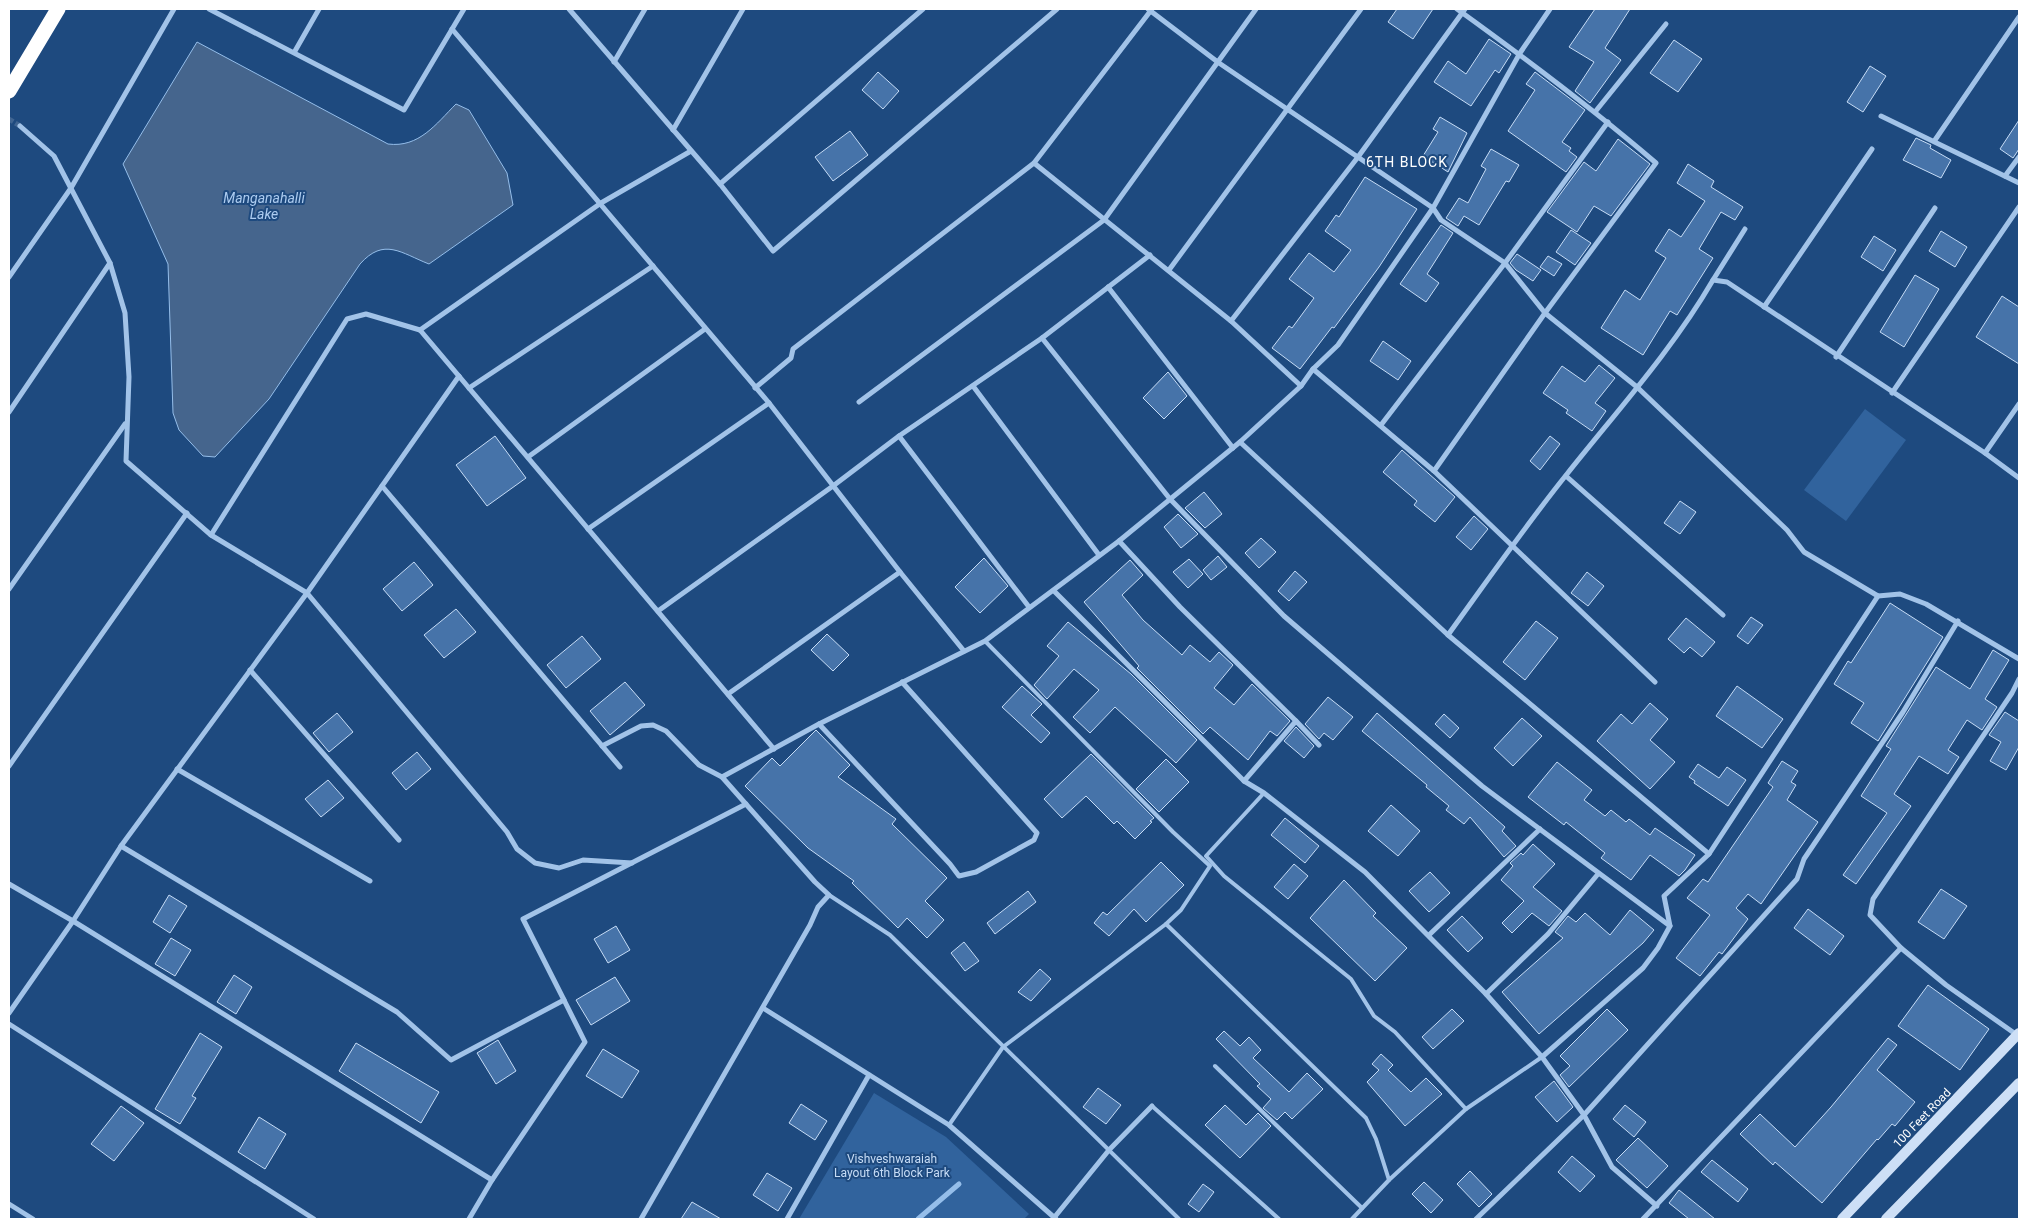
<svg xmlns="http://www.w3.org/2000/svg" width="2028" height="1228" font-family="Roboto,sans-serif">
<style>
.green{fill:#31639d}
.water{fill:#45658d;stroke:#95beea}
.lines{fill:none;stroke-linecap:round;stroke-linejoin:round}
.stream{stroke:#95beea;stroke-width:5}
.building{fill:#4673a9;stroke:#c6dcf6}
.street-tunnel{stroke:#406592;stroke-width:5;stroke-dasharray:5 2.5;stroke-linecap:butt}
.lane{stroke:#a2c3e8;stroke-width:4}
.street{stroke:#a2c3e8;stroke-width:5}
.secondary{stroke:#cddff6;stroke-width:10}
.highway{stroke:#fff;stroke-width:15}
.labels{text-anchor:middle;stroke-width:4;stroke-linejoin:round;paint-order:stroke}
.street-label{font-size:12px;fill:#fff;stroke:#1e4a7f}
.park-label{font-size:12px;fill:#c6dcf6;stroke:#1e4a7f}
.neighbourhood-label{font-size:14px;letter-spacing:1px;fill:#fff;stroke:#1e4a7f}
.water-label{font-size:14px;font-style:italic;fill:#adccf0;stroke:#1e4a7f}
</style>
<rect width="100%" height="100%" fill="#1e4a7f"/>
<g class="green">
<path d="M1865,409L1906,440L1846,521L1804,490Z"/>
<path d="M874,1093L946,1137L1029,1214L1024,1219H799Z"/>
</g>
<path class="water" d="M197,42L388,144C419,148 436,124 456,104L469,110L507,173L513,205L429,264C401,253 384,237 360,264L269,399L215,457L203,456L179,430L173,413L168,264L123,164Z"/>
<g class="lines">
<path class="stream" d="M918,1219L959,1184"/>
</g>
<g class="building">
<path d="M1397,9H1433L1413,39L1388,22Z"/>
<path d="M1595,9H1630L1605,48L1621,60L1590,103L1575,91L1594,62L1569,47Z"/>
<path d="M1489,39L1511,54L1499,73L1495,70L1471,106L1434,82L1448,61L1466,74Z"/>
<path d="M1674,40L1702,59L1678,92L1650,73Z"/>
<path d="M1870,66L1886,76L1863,112L1847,102Z"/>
<path d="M878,72L899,91L883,109L862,90Z"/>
<path d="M1535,72L1585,110L1562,142L1571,148L1569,151L1577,157L1566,172L1508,131L1535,90L1526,84Z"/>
<path d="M1440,117L1467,133L1448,172L1423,156L1438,132L1433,129Z"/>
<path d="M2019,120V149L2013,158L2000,149Z"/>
<path d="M850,131L868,155L833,181L815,157Z"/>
<path d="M1916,138L1931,145L1930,148L1951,160L1941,178L1903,160Z"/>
<path d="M1618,139L1650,164L1611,216L1594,206L1577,232L1547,212L1584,162L1596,171Z"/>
<path d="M1491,149L1519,165L1509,182L1506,181L1479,225L1464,216L1458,226L1446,218L1459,198L1468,203L1486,169L1481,166Z"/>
<path d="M1688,164L1714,181L1711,187L1743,207L1735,220L1721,212L1699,249L1713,258L1677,315L1670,311L1643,355L1601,328L1625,290L1640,300L1666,258L1655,251L1669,229L1681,237L1705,201L1677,183Z"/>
<path d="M1365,177L1417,209L1379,267L1334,328L1332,327L1300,369L1272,348L1289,326L1292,328L1314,298L1289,279L1309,253L1334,272L1351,250L1325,231L1336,215L1339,217Z"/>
<path d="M1441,225L1453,233L1427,274L1439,283L1426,302L1400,284Z"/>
<path d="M1571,230L1591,243L1575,265L1556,252Z"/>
<path d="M1941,231L1967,247L1955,267L1929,251Z"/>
<path d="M1874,236L1896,250L1883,271L1861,257Z"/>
<path d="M1517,254L1541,270L1533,281L1516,270L1510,263Z"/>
<path d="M1548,256L1562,264L1554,276L1540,267Z"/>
<path d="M1915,275L1939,289L1904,347L1880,332Z"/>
<path d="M2002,296L2019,307V364L1976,337Z"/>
<path d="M1383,341L1411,361L1398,380L1370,361Z"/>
<path d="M1599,365L1615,378L1595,403L1606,411L1592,431L1566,413L1568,410L1543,393L1562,366L1585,382Z"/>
<path d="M1168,372L1187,396L1164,419L1143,398Z"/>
<path d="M495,436L526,478L487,506L456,465Z"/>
<path d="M1550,436L1560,444L1540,470L1530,461Z"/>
<path d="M1402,450L1455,497L1435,522L1414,505L1417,501L1383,472Z"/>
<path d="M1204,492L1222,514L1205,528L1185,508Z"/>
<path d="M1680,501L1696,512L1680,534L1664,523Z"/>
<path d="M1178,514L1198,534L1181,548L1164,527Z"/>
<path d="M1474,516L1488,529L1471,550L1456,537Z"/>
<path d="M1261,538L1276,552L1259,568L1245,553Z"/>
<path d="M1218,556L1227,567L1211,580L1203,570Z"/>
<path d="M984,558L1008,586L980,613L955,587Z"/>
<path d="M1189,559L1203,574L1188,588L1173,572Z"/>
<path d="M1130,560L1143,575L1122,595L1143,620L1182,655L1190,645L1210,662L1219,652L1233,665L1214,688L1234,705L1252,684L1290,721L1277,736L1270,731L1248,760L1210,727L1203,734L1137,668L1139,666L1084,602Z"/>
<path d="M414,562L433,585L402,611L383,589Z"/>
<path d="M1295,571L1307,582L1289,601L1278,591Z"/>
<path d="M1587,572L1604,586L1588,606L1571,593Z"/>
<path d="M1890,603L1943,637L1878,741L1851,723L1864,703L1834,684L1848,661L1851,663Z"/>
<path d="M456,609L476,632L444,658L424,635Z"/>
<path d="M1751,617L1763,625L1748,644L1737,636Z"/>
<path d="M1686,618L1715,642L1702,657L1690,647L1684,653L1668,639Z"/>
<path d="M1536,621L1558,638L1525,680L1503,662Z"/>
<path d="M1068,622L1131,674L1197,740L1176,763L1115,707L1090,733L1073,717L1099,690L1074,669L1047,699L1034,685L1059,656L1047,646Z"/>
<path d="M827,634L849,655L833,671L811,650Z"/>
<path d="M582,636L601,659L566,688L547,665Z"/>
<path d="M1993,650L2009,660L1985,699L1997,707L1982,730L1967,720L1948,750L1959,757L1948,774L1919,756L1894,794L1911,806L1856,884L1843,875L1887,813L1861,796L1891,749L1886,746L1936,667L1970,689Z"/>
<path d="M625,682L645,705L610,735L590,711Z"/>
<path d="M1022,686L1042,704L1031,715L1050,733L1041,743L1002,707Z"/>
<path d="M1737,686L1783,719L1762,748L1716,716Z"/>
<path d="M1328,697L1353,717L1333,740L1324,733L1319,739L1305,724Z"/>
<path d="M1650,703L1668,719L1650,740L1675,762L1650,789L1597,741L1621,714L1632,724Z"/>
<path d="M2005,712L2019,721V747L2006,770L1990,761L2001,742L1989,735Z"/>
<path d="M337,713L353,732L329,752L313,733Z"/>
<path d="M1377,713L1505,827L1502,831L1516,846L1504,857L1470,817L1464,824L1446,810L1449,806L1426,787L1427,785L1362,731Z"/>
<path d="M1444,714L1459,728L1450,738L1435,724Z"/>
<path d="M1522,718L1542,736L1513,766L1494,748Z"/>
<path d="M1296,727L1314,746L1304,758L1284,741Z"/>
<path d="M816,730L850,765L838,777L896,819L892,824L947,878L925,901L944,920L927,938L907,918L898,928L852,883L854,881L808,848L745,786L772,758L780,766Z"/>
<path d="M417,752L431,769L406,790L392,773Z"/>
<path d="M1091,754L1154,818L1150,821L1152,822L1135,839L1117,821L1114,824L1086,796L1062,818L1044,799Z"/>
<path d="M1166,759L1189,782L1159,812L1136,789Z"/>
<path d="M1782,761L1798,771L1791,782L1796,785L1787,800L1818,822L1761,904L1748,894L1736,908L1748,919L1722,954L1719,952L1700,976L1676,958L1710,915L1687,898L1703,879L1708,882L1773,787L1768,783Z"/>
<path d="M1557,762L1592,790L1584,800L1605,816L1611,810L1626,822L1629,819L1650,835L1655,828L1695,855L1685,870L1679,876L1650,855L1631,880L1601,858L1605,853L1566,822L1564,825L1528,797Z"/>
<path d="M1698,764L1719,778L1727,767L1746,780L1728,806L1694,783L1695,781L1689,777Z"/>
<path d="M328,780L344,798L321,817L305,799Z"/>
<path d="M1391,805L1420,831L1398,856L1368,831Z"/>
<path d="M1285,818L1319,846L1305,863L1271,835Z"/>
<path d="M1533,844L1555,864L1533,887L1562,911L1549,926L1532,913L1512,933L1502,923L1524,901L1501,880L1513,866L1510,863L1521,853L1523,855Z"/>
<path d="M1161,862L1184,885L1146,922L1134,909L1109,936L1094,923L1103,912L1107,915Z"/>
<path d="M1294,864L1308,876L1288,899L1274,887Z"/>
<path d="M1430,872L1450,893L1429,912L1409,891Z"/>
<path d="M1344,880L1376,913L1373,916L1407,948L1375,981L1310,918Z"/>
<path d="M1941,889L1967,906L1944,939L1918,922Z"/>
<path d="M1028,891L1036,902L995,934L987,923Z"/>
<path d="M169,895L187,906L170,933L153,922Z"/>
<path d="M1808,909L1844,936L1830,955L1794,928Z"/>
<path d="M1630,910L1654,930L1643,943L1539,1034L1502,992L1563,938L1555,932L1568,916L1576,922L1585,913L1610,935Z"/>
<path d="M1462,916L1483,938L1468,952L1447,930Z"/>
<path d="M616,926L630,950L608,963L594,939Z"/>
<path d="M171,938L191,950L175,976L155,964Z"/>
<path d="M964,942L979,961L965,971L951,953Z"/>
<path d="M1040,969L1051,979L1031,1001L1018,992Z"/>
<path d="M234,975L252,987L236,1014L217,1002Z"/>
<path d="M615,977L630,1001L591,1025L576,1000Z"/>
<path d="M1928,985L1989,1029L1960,1070L1898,1026Z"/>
<path d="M1452,1009L1464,1021L1433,1049L1422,1037Z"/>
<path d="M1607,1009L1628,1030L1569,1087L1560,1075L1570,1066L1560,1056Z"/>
<path d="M1224,1031L1240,1046L1249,1037L1261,1050L1253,1058L1289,1092L1307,1073L1323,1089L1292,1119L1285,1112L1277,1120L1263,1108L1271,1099L1257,1086L1260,1084L1216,1039Z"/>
<path d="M200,1033L222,1047L192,1096L196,1098L180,1124L155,1109Z"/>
<path d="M1888,1038L1897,1045L1877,1070L1915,1102L1895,1126L1892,1124L1878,1140L1877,1139L1822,1203L1775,1162L1773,1165L1740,1134L1760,1114L1795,1147L1831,1107Z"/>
<path d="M498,1040L516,1071L496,1084L477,1053Z"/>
<path d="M356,1043L439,1092L421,1123L339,1071Z"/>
<path d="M603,1049L639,1071L622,1098L586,1076Z"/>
<path d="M1381,1054L1393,1065L1388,1070L1411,1092L1426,1078L1442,1094L1405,1126L1367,1082L1379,1070L1372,1064Z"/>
<path d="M1554,1081L1573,1107L1557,1122L1535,1097Z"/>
<path d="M1098,1088L1121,1105L1106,1124L1083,1107Z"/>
<path d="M801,1104L827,1121L815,1140L789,1123Z"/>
<path d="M1225,1105L1246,1125L1258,1113L1271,1126L1240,1158L1205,1125Z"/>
<path d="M1625,1105L1646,1122L1634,1137L1613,1119Z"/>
<path d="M121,1106L144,1123L114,1161L91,1144Z"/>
<path d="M259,1117L286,1134L265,1169L238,1152Z"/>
<path d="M1638,1138L1668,1166L1647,1188L1616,1160Z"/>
<path d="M1572,1156L1595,1176L1580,1192L1558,1172Z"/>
<path d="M1712,1160L1748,1189L1738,1202L1701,1172Z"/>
<path d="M1470,1171L1492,1194L1479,1207L1457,1184Z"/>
<path d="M767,1173L792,1188L778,1211L753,1195Z"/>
<path d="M1424,1182L1443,1200L1431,1213L1412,1194Z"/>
<path d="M1203,1184L1214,1192L1199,1212L1188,1204Z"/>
<path d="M1679,1190L1715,1219H1689L1669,1203Z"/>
<path d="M692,1202L721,1219H681Z"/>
</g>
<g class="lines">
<path class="street-tunnel" d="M9,119L20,126"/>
<g class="lane">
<path d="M1264,793L1206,856L1224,876L1351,979L1374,1016L1395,1032L1466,1109"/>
<path d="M829,895L890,935L1179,1219"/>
<path d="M1166,924L1366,1118L1376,1139L1389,1180"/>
<path d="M1215,1066L1362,1208"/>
<path d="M1152,1106L1279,1219"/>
<path d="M949,1125L1003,1047L1166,924L1181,910L1210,866L1173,832L985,641"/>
<path d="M1352,1219L1389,1180L1466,1109L1542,1057"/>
</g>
<g class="street">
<path d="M209,9L404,110L464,9"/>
<path d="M569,9L720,184L773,251L1057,9"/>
<path d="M1148,9L1219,63L1433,208L1441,220L1505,263L1545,313L1637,387L1787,530L1804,552L1878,596L1900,594L1926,604L2019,659"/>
<path d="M452,29L769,403L900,572L728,694"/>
<path d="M295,51L319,9"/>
<path d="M614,62L645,9"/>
<path d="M1595,112L1666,24"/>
<path d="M1881,116L2019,183"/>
<path d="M20,126L54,156L110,263L125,313L129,377L126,461L211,535L307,593L507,832L517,849L535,863L559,868L583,860L632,863"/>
<path d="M673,130L743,9"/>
<path d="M1935,140L2019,17"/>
<path d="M1034,163L1152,9"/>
<path d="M2005,176L2019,157"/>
<path d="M720,184L923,9"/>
<path d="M1169,270L1361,9"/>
<path d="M9,277L71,188L174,9"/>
<path d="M1713,280L1745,229"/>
<path d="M1108,287L1233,448"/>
<path d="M1764,307L1872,149"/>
<path d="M1231,321L1358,157L1465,9"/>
<path d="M420,330L601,203L691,151"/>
<path d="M1042,338L1170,499L1284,616L1482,786L1670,926"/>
<path d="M1836,357L1935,208"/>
<path d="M1313,369L1434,471L1655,682"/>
<path d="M973,386L1099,555"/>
<path d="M469,388L653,266"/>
<path d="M755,388L791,358L793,349L1034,163L1231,321L1301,386"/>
<path d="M1892,393L2019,207"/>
<path d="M859,402L1104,220L1256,9"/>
<path d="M9,412L110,263"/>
<path d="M1381,425L1505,263L1608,122"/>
<path d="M899,436L1029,607"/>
<path d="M1240,442L1448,635L1709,854"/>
<path d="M1985,453L2019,404"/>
<path d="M528,457L705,329"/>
<path d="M1434,471L1545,313L1656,163C1592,108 1525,58 1457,9"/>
<path d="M1566,476L1723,615"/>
<path d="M382,486L620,767"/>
<path d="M588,529L769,403"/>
<path d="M211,535L347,319L366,314L420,330L774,749"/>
<path d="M1119,541L1180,607L1296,721"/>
<path d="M900,572L964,651"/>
<path d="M9,589L125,424"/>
<path d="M1054,591L1244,781L1264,793L1365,872L1486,994L1542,1057L1643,968L1658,948L1670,926L1664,896L1709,854L1878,596"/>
<path d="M658,611L833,486L899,436L1042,338L1150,255"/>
<path d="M1448,635C1487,581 1525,526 1567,474C1617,411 1673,349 1713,280L1727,282L1985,453L2019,478"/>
<path d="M250,670L399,840"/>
<path d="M819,724L950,864L959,876L976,872L1034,840L1037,833L902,682"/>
<path d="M602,746L641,726L653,725L666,731L699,765L722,777"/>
<path d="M9,766L187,513"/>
<path d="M177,769L370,881"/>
<path d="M1244,781L1296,721L1319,745"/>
<path d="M121,846L397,1012L451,1060L564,1000L523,919L746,804"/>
<path d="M9,884L73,921L492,1180"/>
<path d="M1429,935L1540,829"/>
<path d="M1901,948L1946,985L2017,1035"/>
<path d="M1486,994L1548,934L1598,874"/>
<path d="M763,1008L949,1125L1056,1219"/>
<path d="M9,1013L73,921L121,846L307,593L459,376"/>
<path d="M9,1024L314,1219"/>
<path d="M1542,1057L1584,1115L1612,1167L1657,1206"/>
<path d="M9,1204L33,1219"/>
<path d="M469,1219L492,1180L585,1042L564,1000"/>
<path d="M641,1219L810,925L818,907L829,895L815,882L722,777L819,724L985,641L1119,541L1240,442L1301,386L1313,369L1338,345L1433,208L1520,53L1550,9"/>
<path d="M787,1219L869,1075"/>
<path d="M1053,1219L1109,1150L1152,1106"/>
<path d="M1476,1219L1584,1115L1797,879L1804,859L1903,712L1958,621"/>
<path d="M1643,1219L1901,948L1870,915L1873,899L2012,693L2019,679"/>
</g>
<g class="secondary">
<path d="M1842,1219L2019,1033"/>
<path d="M1886,1219L2019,1083"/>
</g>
<path class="highway" d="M9,91L58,9"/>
</g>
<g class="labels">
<g class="street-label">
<text transform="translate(1922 1118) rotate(-46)" y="4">100 Feet Road</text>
</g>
<g class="park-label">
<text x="892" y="1163">Vishveshwaraiah<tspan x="892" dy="14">Layout 6th Block Park</tspan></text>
</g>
<g class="neighbourhood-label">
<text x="1407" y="167">6TH BLOCK</text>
</g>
<g class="water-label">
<text x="264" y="203">Manganahalli<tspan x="264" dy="16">Lake</tspan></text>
</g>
</g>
<rect width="2028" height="1228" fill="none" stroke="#ffffff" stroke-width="20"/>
</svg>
